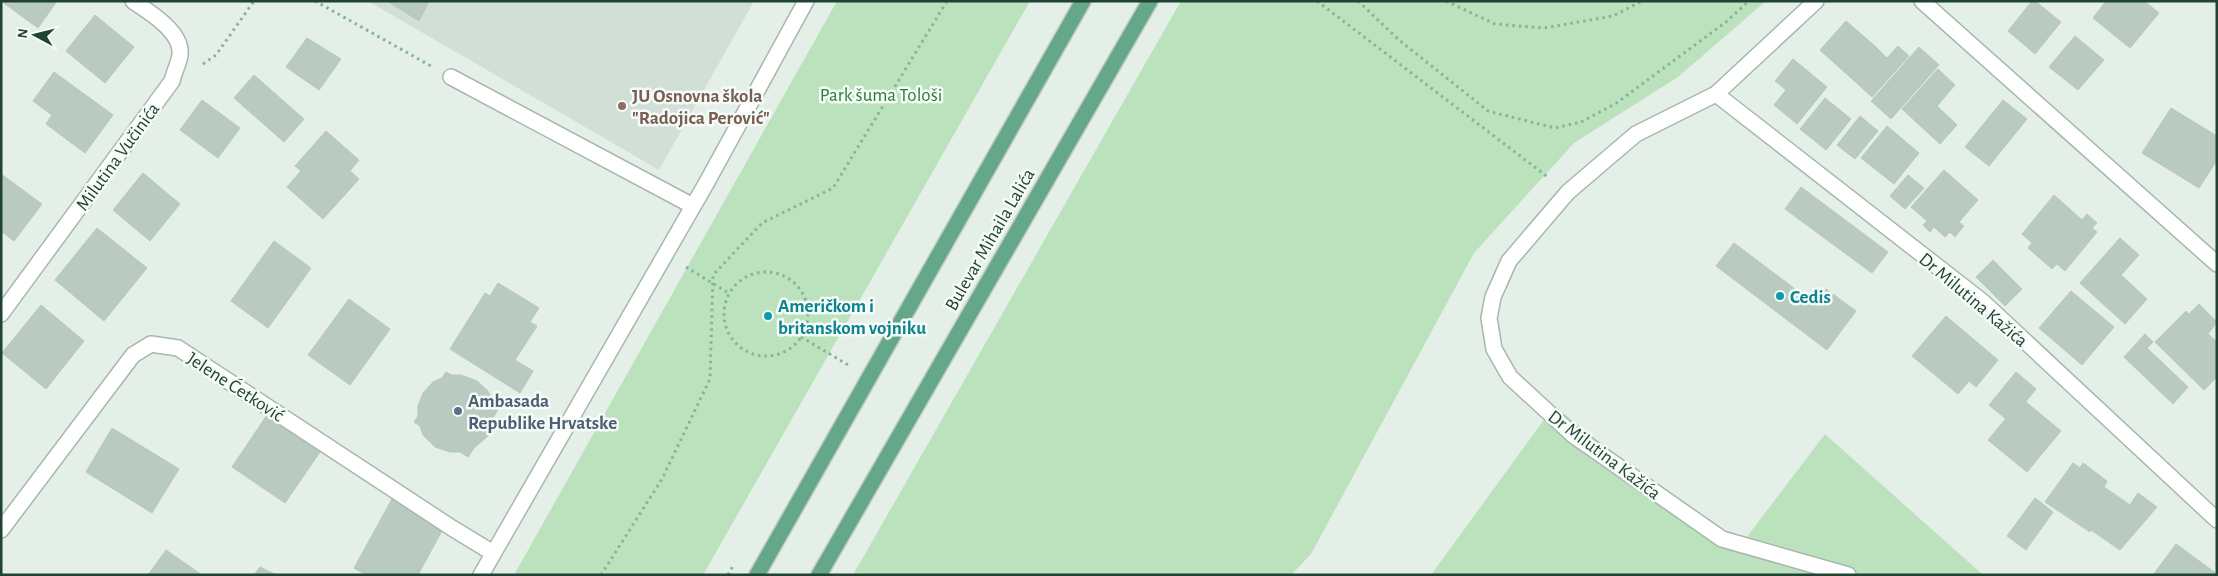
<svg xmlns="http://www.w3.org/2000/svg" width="2218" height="576" font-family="'Alegreya Sans',sans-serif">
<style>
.built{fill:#d2dfd6}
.green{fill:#bbe2bd}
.building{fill:#b9cac0;stroke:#b6c9bd}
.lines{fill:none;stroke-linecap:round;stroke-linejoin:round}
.minor-casing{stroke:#a6b8ae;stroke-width:18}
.major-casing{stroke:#c1cac6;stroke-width:18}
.path{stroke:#82b59a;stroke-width:3;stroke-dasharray:2.5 4;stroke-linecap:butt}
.minor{stroke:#fff;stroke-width:15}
.major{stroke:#65a889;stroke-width:15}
.education-dot{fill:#8d6e63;stroke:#f5fbf7;stroke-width:2}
.culture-dot{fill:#0f9aa8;stroke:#f5fbf7;stroke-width:2}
.service-dot{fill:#5c6f8a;stroke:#f5fbf7;stroke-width:2}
.labels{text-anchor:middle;stroke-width:5;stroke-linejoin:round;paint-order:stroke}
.park-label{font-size:19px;fill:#277e36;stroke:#f5fbf7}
.education-label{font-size:19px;font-weight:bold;fill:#785e54;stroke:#f5fbf7;text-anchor:start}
.street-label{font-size:19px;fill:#214333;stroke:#f5fbf7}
.culture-label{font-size:19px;font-weight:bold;fill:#0d838f;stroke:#f5fbf7;text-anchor:start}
.service-label{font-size:19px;font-weight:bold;fill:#4e5e75;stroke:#f5fbf7;text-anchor:start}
</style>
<rect width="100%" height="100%" fill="#e4efe8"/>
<path class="built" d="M368,1H754L659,170Z"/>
<g class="green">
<path d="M837,1H1030L703,575H514Z"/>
<path d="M1181,1H1766L1678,77L1574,143L1474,253L1311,554L1291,575H853Z"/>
<path d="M1554,406L1737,550L1825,434L1983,575H1431Z"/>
</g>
<g class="building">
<path d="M1,1H57L38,28Z"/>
<path d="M387,1H429L419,21Z"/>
<path d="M2032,1H2035L2061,22L2035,54L2008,31Z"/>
<path d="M2106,1H2144L2159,13L2130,48L2093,18Z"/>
<path d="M95,15L134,47L105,83L66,51Z"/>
<path d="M1846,21L1876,47L1850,77L1820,50Z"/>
<path d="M2075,36L2104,60L2078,90L2049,67Z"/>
<path d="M307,38L341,59L319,90L286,67Z"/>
<path d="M1898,46L1909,56L1872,97L1850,77L1876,47L1887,58Z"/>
<path d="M1919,47L1939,65L1891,119L1871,101Z"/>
<path d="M1793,59L1827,87L1797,124L1774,105L1786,90L1775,81Z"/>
<path d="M1938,69L1955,85L1937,106L1957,125L1940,144L1902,109Z"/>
<path d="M54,72L113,115L85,153L46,124L52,115L33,101Z"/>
<path d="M254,75L304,119L284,142L234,98Z"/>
<path d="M1825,98L1851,119L1826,150L1800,129Z"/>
<path d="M202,100L240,128L218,158L180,130Z"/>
<path d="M2003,100L2027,119L1989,166L1965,147Z"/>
<path d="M2171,108L2217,136V160L2199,188L2142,153Z"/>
<path d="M1860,116L1878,131L1855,159L1837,145Z"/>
<path d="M1887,126L1919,153L1894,184L1861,158Z"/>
<path d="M326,131L359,160L350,171L359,179L323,219L287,187L301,171L295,166Z"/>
<path d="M1944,170L1978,200L1959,222L1964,226L1955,237L1950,232L1945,237L1934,227L1930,232L1923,225L1927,221L1911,207Z"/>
<path d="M143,173L180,204L150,241L113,210Z"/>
<path d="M1,174L42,204L14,241L1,231Z"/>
<path d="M1908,175L1924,188L1905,209L1890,196Z"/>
<path d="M1801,187L1888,252L1872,273L1785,209Z"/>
<path d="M2054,195L2082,220L2087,214L2097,223L2092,228L2097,232L2065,271L2057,264L2052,269L2028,248L2032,243L2022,234Z"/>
<path d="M97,228L147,268L104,321L55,280Z"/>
<path d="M2120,238L2139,255L2121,275L2147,299L2125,324L2080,283Z"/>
<path d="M274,241L311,268L268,328L231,301Z"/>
<path d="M1734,243L1815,304L1826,289L1856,311L1827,350L1716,266Z"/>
<path d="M1993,260L2022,289L2005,306L1976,277Z"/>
<path d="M498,283L539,308L530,322L537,326L515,360L533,371L520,393L450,349L485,293L490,296Z"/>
<path d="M2071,291L2114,327L2082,365L2039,328Z"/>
<path d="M349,299L390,329L350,385L308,355Z"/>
<path d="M2199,304L2217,322L2208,334L2217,342V377L2204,390L2155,342L2186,311L2189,314Z"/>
<path d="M41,305L84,341L46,389L2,353Z"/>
<path d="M1946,316L1998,360L1976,387L1969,381L1958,394L1912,356Z"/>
<path d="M2145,334L2153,342L2147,348L2188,387L2173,404L2124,357Z"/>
<path d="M446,372L452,375H461L477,381L488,391L493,402L500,406L494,416L489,435L474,448L468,457L460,452H450L435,447L423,435L420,426L414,422L418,416V406L423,393L433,382L442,378Z"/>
<path d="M2016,372L2036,389L2019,410L2015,408L2006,419L1989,405Z"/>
<path d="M2026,402L2061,431L2027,472L1988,440L2015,408L2019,410Z"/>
<path d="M269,412L322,449L285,503L232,467Z"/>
<path d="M112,428L179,469L152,513L86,472Z"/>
<path d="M2073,463L2080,468L2083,463L2107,481L2104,487L2130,505L2138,493L2157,507L2120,550L2091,530L2090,532L2045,502Z"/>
<path d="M2035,498L2053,512L2026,550L2007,536Z"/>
<path d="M392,499L444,527L418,575H366L354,568Z"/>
<path d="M2176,544L2217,574V575H2153Z"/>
<path d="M166,550L202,575H148Z"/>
<path d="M260,567L276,575H254Z"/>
</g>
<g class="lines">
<g class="minor-casing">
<g id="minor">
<path d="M1816,1L1716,94L1636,134L1568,192L1509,261L1493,297L1489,318L1494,349L1510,377L1573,435L1722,539L1848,575"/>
<path d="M1922,1L2217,264"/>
<path d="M451,77L693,206"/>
<path d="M1716,94L1983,302L2217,520"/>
<path d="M1,314L172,81C174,72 179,63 180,55C183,32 149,12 133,1"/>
<path d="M1,530L133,355L151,344L178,348L452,528L493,553"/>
<path d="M481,575L707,182L806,1"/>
</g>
</g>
<g class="major-casing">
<g id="major">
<path d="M757,575L1083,1"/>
<path d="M819,575L1150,1"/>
</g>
</g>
<g class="path">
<path d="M315,1L431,66"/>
<path d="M1317,1L1549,178"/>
<path d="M1358,1L1399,40L1488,111L1555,128L1581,122L1615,104L1726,22L1749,1"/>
<path d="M1446,1L1495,24L1544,28L1613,16L1642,1"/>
<path d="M203,64L216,55L254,1"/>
<path d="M686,267L730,294"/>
<circle cx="766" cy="314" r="42"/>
<path d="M801,337L850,366"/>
<path d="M601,575L662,479L710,379L713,275L762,223L833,188L947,1"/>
<path d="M728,575L734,564"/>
</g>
<use href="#minor" class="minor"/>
<use href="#major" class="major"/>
</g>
<circle class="education-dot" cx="622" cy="106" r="5"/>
<g class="culture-dot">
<circle cx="1780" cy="296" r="5"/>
<circle cx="768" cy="316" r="5"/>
</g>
<circle class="service-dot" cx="458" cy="411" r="5"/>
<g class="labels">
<g class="park-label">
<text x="881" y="101">Park šuma Tološi</text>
</g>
<g class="education-label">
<text x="632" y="102">JU Osnovna škola<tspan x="632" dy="22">"Radojica Perović"</tspan></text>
</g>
<g class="street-label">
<text transform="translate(117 156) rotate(-54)" y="7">Milutina Vučinića</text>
<text transform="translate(989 239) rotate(-60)" y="7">Bulevar Mihaila Lalića</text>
<text transform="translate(1974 299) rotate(40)" y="7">Dr Milutina Kažića</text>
<text transform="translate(236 386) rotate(33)" y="7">Jelene Ćetković</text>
<text transform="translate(1605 454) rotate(37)" y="7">Dr Milutina Kažića</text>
</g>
<g class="culture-label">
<text x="1790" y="303">Cedis</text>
<text x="778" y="312">Američkom i<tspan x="778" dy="22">britanskom vojniku</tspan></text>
</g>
<g class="service-label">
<text x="468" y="407">Ambasada<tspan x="468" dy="22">Republike Hrvatske</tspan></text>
</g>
</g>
<rect width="2218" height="576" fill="none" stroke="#214333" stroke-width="5"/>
<g transform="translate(35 35) rotate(277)" stroke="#f5fbf7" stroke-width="4" paint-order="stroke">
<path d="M0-4L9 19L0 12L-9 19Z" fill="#214333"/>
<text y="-8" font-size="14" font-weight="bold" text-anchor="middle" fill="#214333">N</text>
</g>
</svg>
